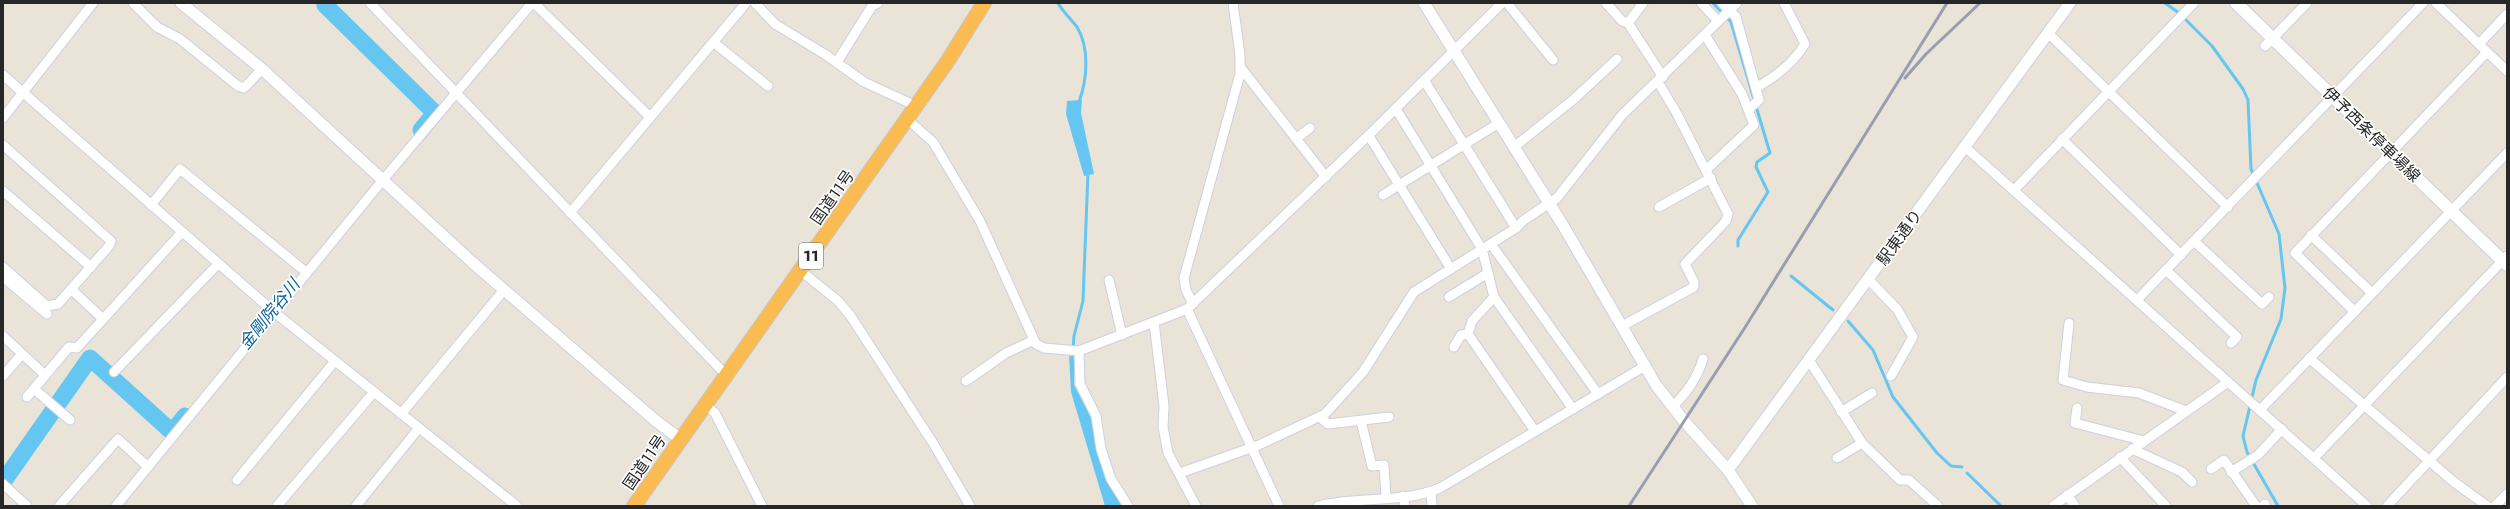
<svg xmlns="http://www.w3.org/2000/svg" width="2510" height="509" font-family="Jost,'Noto Sans JP',sans-serif">
<style>
.water{fill:#65c6f1}
.lines{fill:none;stroke-linecap:round;stroke-linejoin:round}
.stream{stroke:#65c6f1;stroke-width:3}
.river{stroke:#65c6f1;stroke-width:17}
.minor-casing{stroke:#cdd0e1;stroke-width:11}
.tertiary-casing{stroke:#cdd0e1;stroke-width:13}
.secondary-casing{stroke:#cdd0e1;stroke-width:14}
.trunk-casing{stroke:#c7c7c7;stroke-width:16}
.minor{stroke:#fff;stroke-width:9}
.tertiary{stroke:#fff;stroke-width:11}
.secondary{stroke:#fff;stroke-width:12}
.trunk{stroke:#fabc50;stroke-width:14}
.rail{stroke:#9a9db2;stroke-width:3}
.labels{text-anchor:middle;stroke-width:3.5;stroke-linejoin:round;paint-order:stroke}
.shield{fill:#fff;stroke:#686868;stroke-width:1}
.shield-label{font-size:15px;font-weight:bold;fill:#272727}
.street-label{font-size:16px;fill:#272727;stroke:#fff}
.water-label{font-size:17px;font-style:italic;fill:#096198;stroke:#fff}
</style>
<rect width="100%" height="100%" fill="#eae3d7"/>
<g class="water">
<path d="M1082,100L1081,113L1094,174L1084,176L1066,114L1067,101Z"/>
<path d="M1069,355L1075,361L1074,385L1093,420L1095,443L1107,481L1123,506H1105L1071,392Z"/>
</g>
<g class="lines">
<g class="stream">
<path d="M1058,3C1063,12 1071,19 1077,27C1090,48 1087,80 1079,102"/>
<path d="M1713,3L1731,22L1770,153L1757,162L1756,167L1768,192L1738,240V246"/>
<path d="M2165,3L2179,13L2212,46L2243,89L2248,100L2251,169L2279,234L2285,288L2281,319L2256,380L2243,436L2247,452L2278,506"/>
<path d="M1791,276L1833,310"/>
<path d="M1848,321L1873,350L1893,397L1937,453L1951,466L1962,467"/>
<path d="M1072,361L1074,336L1083,301L1088,172"/>
<path d="M1967,473L2001,506"/>
</g>
<g class="river">
<path d="M326,3L325,5L435,113L421,130"/>
<path d="M3,482L90,358L172,432L185,416"/>
</g>
<g class="minor-casing">
<g id="minor">
<path d="M133,3L157,27L180,39L238,86L244,88L262,69"/>
<path d="M370,3L726,375"/>
<path d="M534,3L650,117"/>
<path d="M755,3L775,24L826,55L864,82L916,106"/>
<path d="M1507,3L1553,60"/>
<path d="M1606,3L1622,21L1628,23"/>
<path d="M1643,3L1628,23L1663,77"/>
<path d="M1701,3L1718,21"/>
<path d="M1722,3L1736,17L1759,100L1749,109"/>
<path d="M2436,3L2507,71"/>
<path d="M2048,33L2228,207"/>
<path d="M1705,35L1742,94L1754,125L1706,170"/>
<path d="M713,42L768,86"/>
<path d="M2479,44L2507,14"/>
<path d="M2265,46L2307,3"/>
<path d="M837,62L872,6L878,3"/>
<path d="M1241,68L1326,177"/>
<path d="M3,75L274,312L517,506"/>
<path d="M1424,80L1516,228"/>
<path d="M1757,87C1775,77 1794,62 1805,44L1784,3"/>
<path d="M1396,109L1482,249L1494,297L1573,409"/>
<path d="M3,118L93,3"/>
<path d="M907,119L933,142L980,221L1036,344L1044,348L1079,351L1187,309L1375,129L1502,3"/>
<path d="M1369,136L1451,269"/>
<path d="M1297,138L1310,128"/>
<path d="M2062,139L2181,255"/>
<path d="M3,145L111,241L109,246L58,304L47,306L3,267"/>
<path d="M1514,147L1574,99L1617,59"/>
<path d="M1965,147L2367,506"/>
<path d="M2014,190L2194,3"/>
<path d="M3,191L91,267"/>
<path d="M1383,195L1499,123"/>
<path d="M151,205L180,169L306,272"/>
<path d="M1659,207L1711,178"/>
<path d="M570,213L746,3"/>
<path d="M2311,235L2372,293"/>
<path d="M2194,241L2262,304L2269,297"/>
<path d="M1491,244L1598,394"/>
<path d="M2166,270L2237,337L2231,343"/>
<path d="M801,271L838,301L850,315L933,443L970,506"/>
<path d="M3,277L47,314"/>
<path d="M1868,279L1897,309L1913,337L1891,376"/>
<path d="M1109,280L1122,335"/>
<path d="M71,289L103,319"/>
<path d="M1449,297L1488,273"/>
<path d="M2137,300L2423,3"/>
<path d="M1193,304L1186,290L1184,278L1240,74V55L1233,3"/>
<path d="M1187,309L1279,506"/>
<path d="M2354,311L2295,253L2487,52"/>
<path d="M1154,322L1164,406L1163,427L1168,453L1196,506"/>
<path d="M2069,323L2063,380L2087,387L2139,393L2186,411"/>
<path d="M1622,326L1694,287V282L1685,264L1726,221L1728,214L1676,112L1658,82"/>
<path d="M1468,334L1535,431"/>
<path d="M3,336L45,375"/>
<path d="M1454,347L1461,335L1468,334L1472,321L1494,297"/>
<path d="M1079,351L1080,384L1096,416L1101,449L1111,479L1128,506"/>
<path d="M2309,358L2454,482L2487,506"/>
<path d="M1809,360L1862,443L1900,480H1909L1938,506"/>
<path d="M114,372L218,264"/>
<path d="M3,376L22,354"/>
<path d="M966,381L1006,353L1034,340"/>
<path d="M34,389L70,420"/>
<path d="M27,397L69,347L77,348L182,232"/>
<path d="M705,404L715,413L762,506"/>
<path d="M1672,407C1687,393 1697,379 1703,359"/>
<path d="M2077,408L2075,423L2144,441"/>
<path d="M2260,410L2507,153"/>
<path d="M1841,412L1872,393"/>
<path d="M401,414L504,290"/>
<path d="M1320,417L1328,424L1389,417"/>
<path d="M1361,421L1372,466L1384,465L1386,497"/>
<path d="M2132,449L2182,472L2192,482"/>
<path d="M2120,457L2166,506"/>
<path d="M1837,458L1862,443"/>
<path d="M2314,458L2507,256"/>
<path d="M2211,469L2224,460L2256,506"/>
<path d="M2231,472L2258,455L2282,429"/>
<path d="M1180,473L1259,445L1325,414L1363,372L1414,292L1516,228L1524,220L1557,198L1622,115L1737,3"/>
<path d="M237,480L335,361"/>
<path d="M3,484L27,506"/>
<path d="M1431,492L1432,506"/>
<path d="M2067,495L2075,506"/>
<path d="M1403,496L1405,506"/>
<path d="M59,506L118,439L148,467"/>
<path d="M116,506L382,181L532,3"/>
<path d="M277,506L374,392"/>
<path d="M356,506L419,428"/>
<path d="M1318,506C1357,496 1402,504 1440,488L1645,366"/>
<path d="M2053,506L2228,382"/>
<path d="M2263,506L2265,504"/>
<path d="M2387,506L2507,377"/>
<path d="M2495,506L2507,494"/>
</g>
</g>
<g class="tertiary-casing">
<g id="tertiary">
<path d="M181,3L262,69L473,263L656,421L680,439"/>
<path d="M1424,3L1564,227L1656,385L1684,421L1728,470L1752,506"/>
<path d="M1728,470L2070,3"/>
</g>
</g>
<g class="secondary-casing">
<path id="secondary" d="M2236,3L2507,265"/>
</g>
<g class="trunk-casing">
<path id="trunk" d="M634,506L947,62L984,3"/>
</g>
<use href="#minor" class="minor"/>
<use href="#tertiary" class="tertiary"/>
<use href="#secondary" class="secondary"/>
<use href="#trunk" class="trunk"/>
<g class="rail">
<path d="M1905,78L1926,54L1980,3"/>
<path d="M1629,506L1744,329L1947,3"/>
</g>
</g>
<g class="labels">
<rect class="shield" x="799" y="243" width="24" height="26" rx="3"/>
<g class="shield-label">
<text x="811" y="261">11</text>
</g>
<g class="street-label">
<text transform="translate(2372 134) rotate(44)" y="6">伊予西条停車場線</text>
<text transform="translate(832 197) rotate(-55)" y="6">国道11号</text>
<text transform="translate(1899 237) rotate(-54)" y="6">駅東通り</text>
<text transform="translate(644 462) rotate(-56)" y="6">国道11号</text>
</g>
<g class="water-label">
<text transform="translate(269 314) rotate(-51)" y="6">金剛院谷川</text>
</g>
</g>
<rect width="2510" height="509" fill="none" stroke="#272727" stroke-width="8"/>
</svg>
